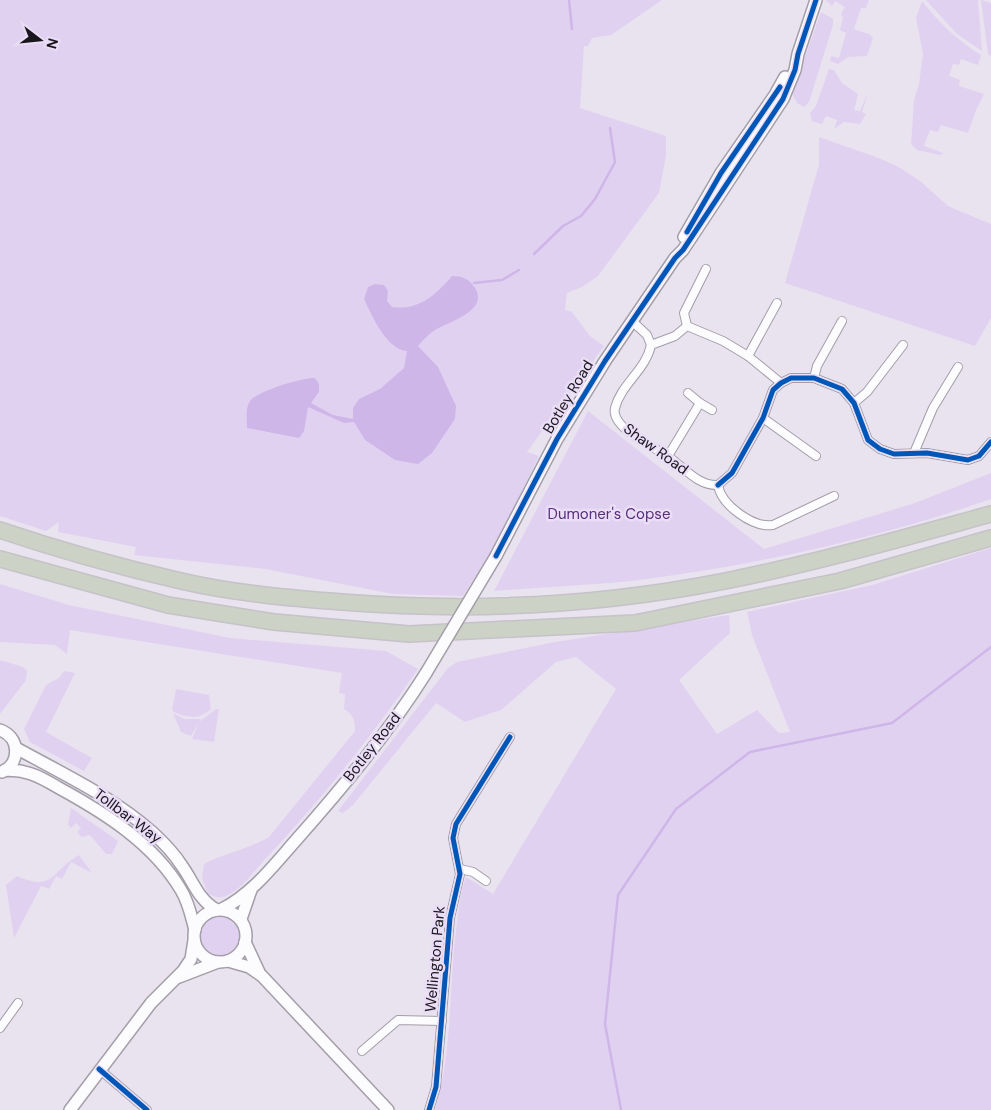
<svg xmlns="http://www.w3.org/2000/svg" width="991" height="1110" font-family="'DM Sans',sans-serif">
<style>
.green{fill:#e1d1f1}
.water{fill:#cfb6e8}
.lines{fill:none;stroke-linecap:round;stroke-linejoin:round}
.stream{stroke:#cfb6e8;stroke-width:2.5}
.street-casing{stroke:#a39ea8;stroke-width:10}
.secondary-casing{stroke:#a39ea8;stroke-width:14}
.highway-casing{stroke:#c5c2c8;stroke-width:18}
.street{stroke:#fcfbfd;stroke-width:8}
.secondary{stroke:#fcfbfd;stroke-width:11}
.highway{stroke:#ccd2c6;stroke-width:15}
.secondary-bridge-casing{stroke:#a39ea8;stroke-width:14;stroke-linecap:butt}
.secondary-bridge{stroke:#fcfbfd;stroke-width:11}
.cycleway-casing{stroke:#e9def5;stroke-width:8}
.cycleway{stroke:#0057b8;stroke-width:5}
.labels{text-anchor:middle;stroke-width:5;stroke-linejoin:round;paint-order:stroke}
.street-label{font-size:15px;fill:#1a161e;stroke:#e9def5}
.park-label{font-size:15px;fill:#5a2e7c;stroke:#e9def5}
</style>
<rect width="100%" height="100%" fill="#e9e3f0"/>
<g class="green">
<path d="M0,0H662L611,35L592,38L588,46H584L580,108L666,136V155L659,193L598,276L582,287L567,293L565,310L572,312L590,336L604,346L527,452L539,456L493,550L463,596L393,594L265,569L134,555L136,547L58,532L59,522L46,531L0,516Z"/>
<path d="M826,0H869L866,8H861L854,29L869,34L873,38L867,56L848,57L838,64L830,61L831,56L839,58L846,33L840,30L843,18L841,14L845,7L835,1L832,6Z"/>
<path d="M926,0H978L982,51L957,34Z"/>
<path d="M981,0L991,3V56L988,54Z"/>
<path d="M922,1C939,23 957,40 981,55L978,65L961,59L959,65L953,64L949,76L960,80L959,86L984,94L976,110L968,133L941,125L938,132L930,130L924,146L943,153L940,155L917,150L911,144L914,100L919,84L923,54L916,18Z"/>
<path d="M821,12L833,19V25L809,102L804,107L797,103L792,93Z"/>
<path d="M829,69L834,70L842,83L858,94L854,110L860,111L868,93L862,112L866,114L860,124L844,122L834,129L837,120L826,116L822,124L812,121L810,113L816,106Z"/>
<path d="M819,137L876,157L897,166L920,181L948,206L991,224V318L975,346L785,283L819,165Z"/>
<path d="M588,411L764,549L915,503L991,473V499C888,535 782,559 675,575C615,585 554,586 494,591Z"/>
<path d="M991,548V1110H435C452,1054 449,995 455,938C458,918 459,896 466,877L493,894L616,689L576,657L556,662L501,710L465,722L436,703L353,805L343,813L338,811L448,668L457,662L555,642L729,615L730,633L679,680L717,734L757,710L779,733L790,732L752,635L747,612L872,585Z"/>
<path d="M0,584L69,605L230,638L386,651L418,669C373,735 324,796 270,854C257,867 243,889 226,896C219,899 213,896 208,894L202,878L204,864C225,853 249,849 269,837L355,731C355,720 353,714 344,709L345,694L339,693L342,673L70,630L67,654L55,645L0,642Z"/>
<path d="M0,660L23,667L27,671L26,680L0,714Z"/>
<path d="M64,671L75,673L46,732L92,758L84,771L30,742L24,729L46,685L59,678Z"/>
<path d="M176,689L209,695L211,709C198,720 189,718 174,712L172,710Z"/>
<path d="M216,709H219L214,742L192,739L199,722Z"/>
<path d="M173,713L184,719H201L191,736L181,732Z"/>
<path d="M71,808L118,841L112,854H106L90,835L82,837L77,832L81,828L76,823L71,828L68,825Z"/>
<path d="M79,855L92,873L71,862L62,879L56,876L49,889L41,886L14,938L6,885L17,876C55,893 51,870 79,855Z"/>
<circle cx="220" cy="936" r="21"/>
</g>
<path class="water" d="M452,276C463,276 469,279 475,288C489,310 451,321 435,330C429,334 423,340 418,346L438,367L456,406L455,419L432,453L418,464L395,460L365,440L354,422L344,423L308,407L304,431L299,438L247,428C247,419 245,409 250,401C257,391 304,377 315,378L319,384V392L311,403L333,415L353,419V408L359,399L380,389L404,368L407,351C387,350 372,316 364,299L368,287L375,284L384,285L388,291L387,301L392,307C418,311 436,295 452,276Z"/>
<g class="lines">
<g class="stream">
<path d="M569,0L572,29"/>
<path d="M534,254L563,226L581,216L595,199L615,162L610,128"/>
<path d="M474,283L502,280L519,270"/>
<path d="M621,1110L605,1024L618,895L676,809L750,752L892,723L991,647"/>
</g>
<g class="street-casing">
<g id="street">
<path d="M632,321L647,335L651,345C646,370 621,384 615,408C610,428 656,448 669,457C685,468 698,486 718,485"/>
<path d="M687,326L723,341L748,356L781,383"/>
<path d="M687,326L684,313L706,269"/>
<path d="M651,345L675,336L687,326"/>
<path d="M748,356L777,303"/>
<path d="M814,378L817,366L842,321"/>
<path d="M688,393L700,403"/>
<path d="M854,403L867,392L903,345"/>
<path d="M763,418L816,456"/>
<path d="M914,453L933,408L958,367"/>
<path d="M668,456L700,403L712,410"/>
<path d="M718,485L732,473L763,418L773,390L781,383L791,378H814L842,389L854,403L868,440L880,449L894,454L927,453L968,460L979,456L991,442"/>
<path d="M718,485C721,505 753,528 773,525L834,496"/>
<path d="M460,869L473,872L486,881"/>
<path d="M0,1028L18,1003"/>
<path d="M362,1051L398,1020L442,1021"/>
<path d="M99,1069L147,1110"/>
<path d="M429,1110L436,1087L450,918L460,874L453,838L456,824L510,737"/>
</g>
</g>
<g class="secondary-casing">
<g id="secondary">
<path d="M684,237L721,173L775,95L785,77"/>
<path d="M496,556L557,439L605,361L675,258L683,250L783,99L795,70L798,54L816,0"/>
<path d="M0,730C20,737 21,763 2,772"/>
<path d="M16,748C63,774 111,796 152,832C163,842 174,853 182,866C193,881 199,901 217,910"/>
<path d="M5,770C12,771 18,770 24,772C37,774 48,782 59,788C105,813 154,844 181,890C189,903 191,916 195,930"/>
<path d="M222,909C252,894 274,865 297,839C343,787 389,732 426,673"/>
<circle cx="220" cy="936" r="26"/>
<path d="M241,919L251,890"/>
<path d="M245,942L259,972"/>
<path d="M228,961L249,967L262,976L388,1110"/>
<path d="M179,977L218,962"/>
<path d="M70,1110L151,1003L183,971L191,959L194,940"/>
</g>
</g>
<g class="highway-casing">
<g id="highway">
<path d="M0,530C59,550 120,567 181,581C233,593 288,598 342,602C470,612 599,606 725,581C815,563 903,538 991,514"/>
<path d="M0,559L168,605L274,622L409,634L635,623L840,581L991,538"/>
</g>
</g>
<use href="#street" class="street"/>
<use href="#secondary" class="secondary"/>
<use href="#highway" class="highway"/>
<g class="secondary-bridge-casing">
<path id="secondary-bridge" d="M426,673L496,556"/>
</g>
<use href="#secondary-bridge" class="secondary-bridge"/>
<g class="cycleway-casing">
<g id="cycleway">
<path d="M687,232L721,173L780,87"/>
<path d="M718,485L732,473L763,418L773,390L781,383L791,378H814L842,389L854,403L868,440L880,449L894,454L927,453L968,460L979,456L991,442"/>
<path d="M496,556L557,439L605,361L675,258L683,250L783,99L795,70L798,54L816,0"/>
<path d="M99,1069L147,1110"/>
<path d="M429,1110L436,1087L450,918L460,874L453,838L456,824L510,737"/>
</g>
</g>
<use href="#cycleway" class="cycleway"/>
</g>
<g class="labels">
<g class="street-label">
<text transform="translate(568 397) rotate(-59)" y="5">Botley Road</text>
<text transform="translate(656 449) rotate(36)" y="5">Shaw Road</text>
<text transform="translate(372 747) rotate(-52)" y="5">Botley Road</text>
<text transform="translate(128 816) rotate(37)" y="5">Tollbar Way</text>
<text transform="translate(435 959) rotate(-85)" y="5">Wellington Park</text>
</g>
<g class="park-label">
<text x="609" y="519">Dumoner's Copse</text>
</g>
</g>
<g transform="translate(40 40) rotate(106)" stroke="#e9def5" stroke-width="4" paint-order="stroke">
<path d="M0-4L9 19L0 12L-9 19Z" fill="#1a161e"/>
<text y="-8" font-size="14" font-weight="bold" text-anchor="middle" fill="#1a161e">N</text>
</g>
</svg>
